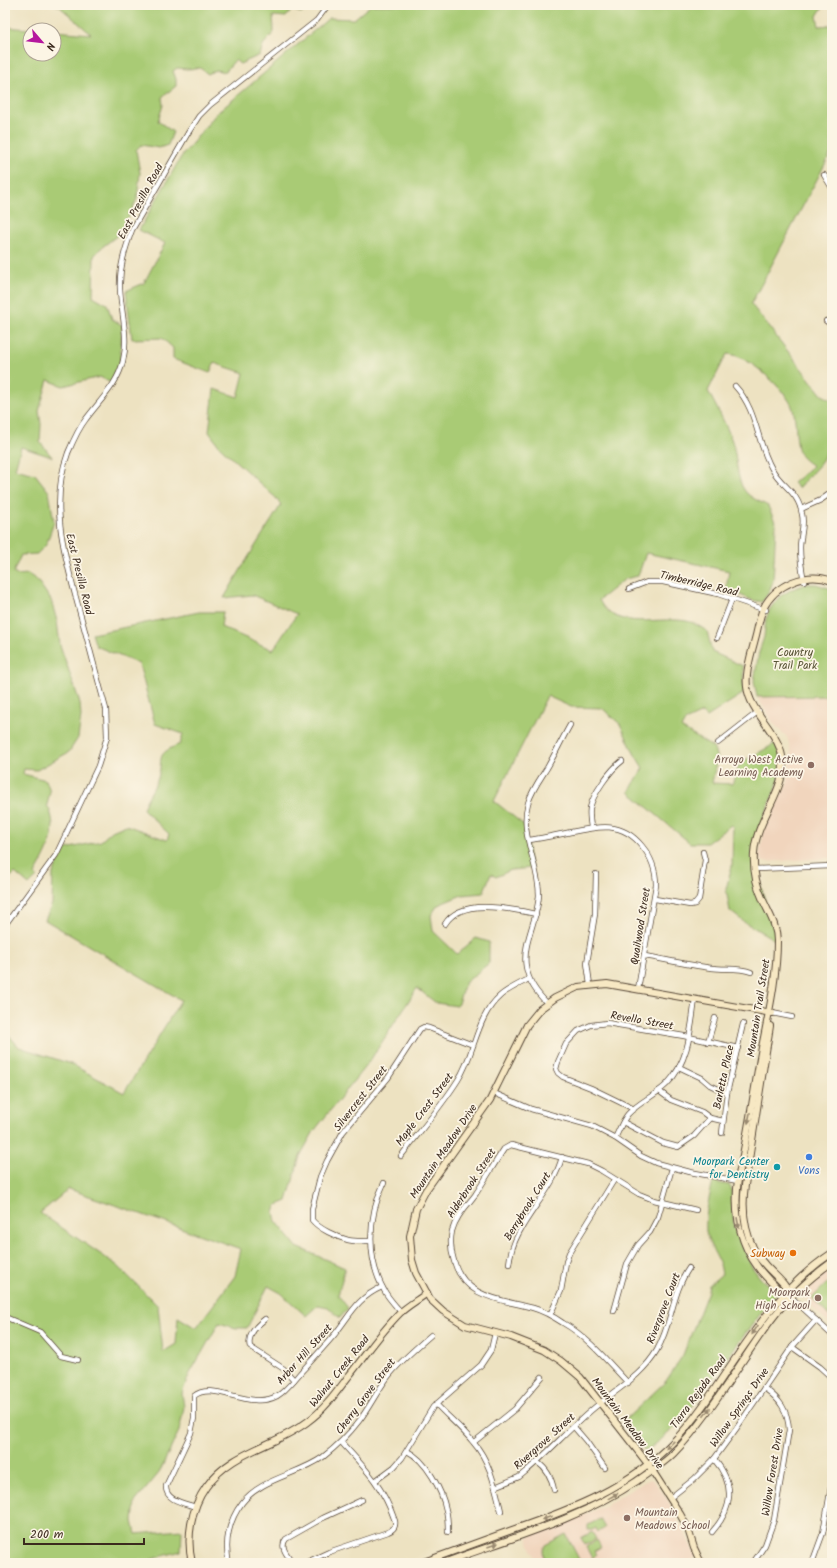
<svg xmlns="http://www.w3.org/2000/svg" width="837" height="1568" font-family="Kalam,sans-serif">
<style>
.built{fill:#f1d5bd}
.green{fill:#a9cb74;stroke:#727a49;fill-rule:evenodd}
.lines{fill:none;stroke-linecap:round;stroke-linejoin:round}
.street-casing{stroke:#564636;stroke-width:6}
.secondary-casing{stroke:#564636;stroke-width:8}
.street{stroke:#fff;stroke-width:4.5}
.secondary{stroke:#f7e8c3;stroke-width:6}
.oneway{fill:#998970}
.education-dot{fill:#8d6e63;stroke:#fcf5e5;stroke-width:1.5}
.shop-dot{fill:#3f7fe0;stroke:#fcf5e5;stroke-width:1.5}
.culture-dot{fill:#0f9aa8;stroke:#fcf5e5;stroke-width:1.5}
.food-dot{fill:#e8710a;stroke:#fcf5e5;stroke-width:1.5}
.labels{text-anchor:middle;stroke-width:3.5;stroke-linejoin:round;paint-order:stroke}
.street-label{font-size:11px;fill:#3b2a1e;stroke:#fcf5e5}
.park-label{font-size:11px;fill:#565234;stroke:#fcf5e5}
.education-label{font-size:11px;fill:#785e54;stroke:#fcf5e5;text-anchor:end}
.culture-label{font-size:11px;fill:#0d838f;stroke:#fcf5e5;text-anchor:end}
.shop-label{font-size:11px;fill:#366cbe;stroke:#fcf5e5}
.food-label{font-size:11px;fill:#c56008;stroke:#fcf5e5;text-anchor:end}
</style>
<rect width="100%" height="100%" fill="#fcf5e5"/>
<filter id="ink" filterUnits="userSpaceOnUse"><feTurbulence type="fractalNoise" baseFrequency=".025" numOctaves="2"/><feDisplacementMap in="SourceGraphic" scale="8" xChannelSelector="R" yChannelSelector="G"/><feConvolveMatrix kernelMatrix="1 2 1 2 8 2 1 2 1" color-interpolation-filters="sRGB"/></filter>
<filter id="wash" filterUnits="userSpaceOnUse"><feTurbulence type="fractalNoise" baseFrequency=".012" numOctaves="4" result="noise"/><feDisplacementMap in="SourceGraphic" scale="16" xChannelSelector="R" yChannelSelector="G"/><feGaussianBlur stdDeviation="0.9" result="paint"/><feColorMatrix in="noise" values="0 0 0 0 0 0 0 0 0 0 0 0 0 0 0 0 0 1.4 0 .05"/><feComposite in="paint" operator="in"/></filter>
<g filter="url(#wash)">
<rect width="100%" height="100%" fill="#ede2c1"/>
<g class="built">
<path d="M832,696V858L763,862L759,856L764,831L788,781L791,750L787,737L773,723L757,697Z"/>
<path d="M832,1268V1327L802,1296L804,1289Z"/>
<path d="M649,1479L653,1480L667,1499L683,1529L696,1557L685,1563H537L527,1537L603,1507Z"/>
</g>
<g class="green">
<path d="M56,5H312L302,13L292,10L286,17L273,16L274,32L263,45L260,55L240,64L235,60L225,72L216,70L208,74L200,68L187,69L177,68L173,71L176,79V86L162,97L163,105L158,121L173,132L168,145L159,148L141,145L136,150L140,173L137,199L122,232L101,248L94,256L93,296L107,304L112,319L122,325L120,361L111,383L100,377L63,386L48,380L39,411L41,424L40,442L52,457L21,447L15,469L35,474L49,492L54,522L46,545L37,554L21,555L13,573L17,575L28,574L37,580L51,600L57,621L60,645L80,703L81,717L78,738L69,752L37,770L24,769L23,774L46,780L50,791L47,805C61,829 47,853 35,874L37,877L29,885L15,873L8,879L5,887V27L41,30H30V54H54V31L91,34L59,6Z"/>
<path d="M371,5H824L817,16L819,26L832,25V151L751,304L822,395L832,400V441L820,464L798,488L793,483L813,466C809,463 804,460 801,456C794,446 798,417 791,404C782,387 747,354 727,354L708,391C716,407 726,423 732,441C737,455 736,480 745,491C750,498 761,502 768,506L776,524L773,581L769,592L762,602L752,600L726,589L729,571L646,553L638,576L625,579L599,600C616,634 661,614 691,622C696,624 702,628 707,631L712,652L743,666L744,693L707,717L702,713L685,721L681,728L714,748L717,759L712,783L732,784L740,763L778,742L782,773L758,831L754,863L777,941L744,922L730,911L726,889L732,866L733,826L731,825L707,843H690L629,792L643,768L634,753L620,724L602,708L571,707L547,696L494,801L524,825L531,868L511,870L496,877L491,874L483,893L462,895L438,905L431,915L433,931L457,954L476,938L489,942V963L465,983L457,1006L436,1003L417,988L371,1059L314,1131L300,1156L287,1201L277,1205L274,1212L276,1221L297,1247L345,1268L338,1295L348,1308L340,1318L328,1307L318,1305L306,1316L281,1293L268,1286L247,1328H236L219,1323L189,1375L182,1393L184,1407L179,1431L159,1473L135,1502L133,1521L136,1534L182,1530L181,1551L152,1559L153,1563H5V1031L19,1047L71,1064L124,1093L181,1000L45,920L52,904L53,873L66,849L101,841L112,831L126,825L167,840L169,834L143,809C146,798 154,789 158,778C164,756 154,755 180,744L183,734L155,724L139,664L96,646L92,634L199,612H223L221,627L273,650L297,614L252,595L224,598L244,564L281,505L276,498L220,447L209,432L214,389L238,397L244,373L214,363L210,373L173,359V348L162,338L132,339L126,291L144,283L165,243L139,230L181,157L216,114L329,18L354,19ZM69,1189L241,1249L235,1276L196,1328L178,1317L176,1344L163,1352L158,1306L118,1266L40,1213Z"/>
<path d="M807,584H816L832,589V696L757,697L754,681L759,652L764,637L766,619L770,609L779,597L792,589Z"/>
<path d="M713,1182L729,1185L731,1188L734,1228L752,1267L761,1279L774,1290V1297C756,1319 739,1342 722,1365C700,1396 678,1431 645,1451L623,1422L666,1381L683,1355L708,1291L709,1285L722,1274C721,1270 721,1266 719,1262C715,1252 707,1242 706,1231C705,1214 709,1198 713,1182Z"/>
<path d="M832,1278V1319L812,1298Z"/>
<path d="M600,1519L605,1528L598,1532L596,1528L592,1530H588V1525Z"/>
<path d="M592,1532L596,1539L585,1545L581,1538Z"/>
<path d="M566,1534L581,1563H548L544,1558L543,1550L545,1545Z"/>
<path d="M597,1540L601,1547L594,1551L596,1555L592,1558L586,1547Z"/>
</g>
</g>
<g filter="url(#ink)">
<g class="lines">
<g class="street-casing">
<g id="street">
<path d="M824,175L832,188"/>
<path d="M826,321L832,325"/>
<path d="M735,386C758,411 756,441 772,469C782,487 798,491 802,514C805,526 800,536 800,548C800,559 802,571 804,581"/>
<path d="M801,509L821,500L832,492"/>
<path d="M629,589L647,582H663L718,594L766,610"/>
<path d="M717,638L732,599"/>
<path d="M718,743L759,711"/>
<path d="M591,827C590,821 589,815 590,808C593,794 610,770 622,761"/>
<path d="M529,840C543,838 557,835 571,832C599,826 622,821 642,846C652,858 656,870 656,885L638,989"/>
<path d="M754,869L832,866"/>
<path d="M655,899L690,905L695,904L699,899L705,860L703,852"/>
<path d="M445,924C461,897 511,909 536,914"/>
<path d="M5,925L56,855L98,766L107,737L106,709C97,677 89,645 80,613C66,560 48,507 68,453C73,441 78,429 86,419C100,400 118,384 123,361C129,337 121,313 120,289C119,268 125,249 132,230L188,133L199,116L210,105L317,20L328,5"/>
<path d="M645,956C667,960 689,965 712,968C725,970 738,967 751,972"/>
<path d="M590,985L587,963L595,914L596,874"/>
<path d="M547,1003C536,992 529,982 526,967C522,943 538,919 539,895C539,864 519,834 528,803C532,790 540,779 547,768C555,754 562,739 570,725"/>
<path d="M772,1013L792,1017"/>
<path d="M708,1042L715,1018"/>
<path d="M679,1067L702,1078L710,1085L727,1093"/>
<path d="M659,1091L671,1100L702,1112L710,1118L723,1121"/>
<path d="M494,1093L531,1109L592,1126L615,1138L641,1156L656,1163L690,1172L738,1181"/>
<path d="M634,1109L591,1088L563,1077L558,1073L556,1069L558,1062L566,1044L578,1031L591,1025L607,1023L684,1036L738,1048"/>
<path d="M623,1122L663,1143L678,1147L694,1136L710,1118"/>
<path d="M722,1133L727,1093L743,1024"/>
<path d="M615,1138C619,1131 622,1121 628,1114C639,1102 655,1096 667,1084C689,1062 691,1028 695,999"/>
<path d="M401,1156C420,1131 441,1107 458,1080C475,1054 476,1017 500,996C508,989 519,984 529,979"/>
<path d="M384,1183C368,1216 366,1258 384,1290C388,1298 395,1305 401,1312"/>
<path d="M371,1241C364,1241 356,1242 348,1240C337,1237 319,1229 312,1220V1209L320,1177L327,1161L343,1132L388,1078L420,1029L424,1027L429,1028L473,1045"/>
<path d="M509,1264C513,1223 552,1196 562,1157"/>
<path d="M791,1297L832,1335"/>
<path d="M614,1311L627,1264L638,1245L650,1232L658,1217L672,1168"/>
<path d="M550,1315L561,1291L566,1262L569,1253L614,1180"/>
<path d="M5,1317L40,1332L61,1356L78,1360"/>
<path d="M265,1319C257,1325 247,1335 250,1347L284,1369L294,1380"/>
<path d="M792,1347L820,1367L832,1378"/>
<path d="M628,1383C608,1362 588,1337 563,1323C554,1317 544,1311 533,1308C501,1299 465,1299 454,1261C451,1252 450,1241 452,1231C456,1216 466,1207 475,1195C485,1180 494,1164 504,1149L511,1145L588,1164L602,1171L639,1194L654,1200L696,1210"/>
<path d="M436,1404C448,1417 462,1428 473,1442C490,1461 495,1486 501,1511"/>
<path d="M574,1427L586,1441L605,1468"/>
<path d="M474,1442L515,1409L542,1377"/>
<path d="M407,1451C426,1460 442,1490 446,1510C448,1517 448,1525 448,1532"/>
<path d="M537,1462C546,1468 552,1479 554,1490"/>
<path d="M375,1481L394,1467L402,1458L433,1407L481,1365L491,1350L495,1333"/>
<path d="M495,1487L519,1477L525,1472C549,1452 570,1428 594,1408C617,1389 642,1376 657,1350C672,1324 672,1293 689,1268"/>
<path d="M670,1498L694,1479L714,1459L736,1429L792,1347L816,1320"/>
<path d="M196,1507C185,1503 165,1501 166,1486L191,1433L194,1418V1396C214,1380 249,1411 277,1396C286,1391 294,1380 301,1372C312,1360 324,1347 335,1334C351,1314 357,1298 382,1287"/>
<path d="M712,1532C734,1507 735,1484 714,1459"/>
<path d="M229,1563C224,1542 229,1520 242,1503C261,1478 298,1475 323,1457C336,1447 349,1434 359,1421C371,1405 379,1387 391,1373C403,1359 417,1347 431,1335"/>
<path d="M293,1563C288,1556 279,1547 286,1539L323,1518L362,1500"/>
<path d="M305,1563L329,1552L388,1532C393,1530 396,1527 395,1521C383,1486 366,1469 341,1442"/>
<path d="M753,1563L765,1545L774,1520L789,1430C788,1411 780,1399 764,1388"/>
<path d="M812,1563L823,1533L832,1481"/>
</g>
</g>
<g class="secondary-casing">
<g id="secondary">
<path d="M770,1026L745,1185C741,1213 745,1244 766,1266C775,1276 787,1284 791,1297"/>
<path d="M791,1297C781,1294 775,1286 767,1278C740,1250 733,1217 738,1179C747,1139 753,1098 760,1058C767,1020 777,981 777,941C777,925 769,914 763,900C756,885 753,869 754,853C756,821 783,794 783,764C782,729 742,711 747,675C748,663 752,651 755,639C758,629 759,618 763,609C775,584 807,571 832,581"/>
<path d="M192,1563C186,1538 191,1508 206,1487C231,1451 274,1447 307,1422C324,1410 336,1393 348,1377C365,1356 380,1333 400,1313C407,1306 418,1300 427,1293"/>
<path d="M421,1563C451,1552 482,1541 512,1530C573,1509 629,1488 675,1440C690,1425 702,1407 714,1390C748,1340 780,1287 832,1253"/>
<path d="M443,1563C508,1539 579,1520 637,1481C649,1472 662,1465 673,1454C712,1414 738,1364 771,1320C788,1297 810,1278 832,1262"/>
<path d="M701,1563L694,1548L688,1529L680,1514L648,1464L580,1377L561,1361L544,1350L511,1337L465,1325L443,1311L430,1299L416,1273L412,1260L410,1236L416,1209L426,1190L490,1100L527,1025L540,1009L555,998L578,987L607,984L772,1013"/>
</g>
</g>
<use href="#street" class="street"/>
<use href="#secondary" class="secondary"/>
</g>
<defs><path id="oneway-solid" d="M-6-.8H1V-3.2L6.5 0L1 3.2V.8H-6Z"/></defs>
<g class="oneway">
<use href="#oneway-solid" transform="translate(749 1118) rotate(101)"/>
<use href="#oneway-solid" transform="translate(738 1223) rotate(80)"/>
<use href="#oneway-solid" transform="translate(755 1330) rotate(124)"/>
<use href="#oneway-solid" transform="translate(707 1412) rotate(-54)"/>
<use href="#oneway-solid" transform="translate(670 1445) rotate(137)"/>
<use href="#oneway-solid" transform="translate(613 1496) rotate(-29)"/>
<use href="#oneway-solid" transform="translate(547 1518) rotate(161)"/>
<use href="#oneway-solid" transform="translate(493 1545) rotate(-20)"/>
</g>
</g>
<g class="education-dot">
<circle cx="811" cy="765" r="4"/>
<circle cx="818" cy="1298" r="4"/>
<circle cx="627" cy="1518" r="4"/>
</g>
<circle class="shop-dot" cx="809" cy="1157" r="4"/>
<circle class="culture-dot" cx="777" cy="1167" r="4"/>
<circle class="food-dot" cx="793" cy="1253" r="4"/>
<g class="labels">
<g class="street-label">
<text transform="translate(140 201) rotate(-62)" y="4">East Presilla Road</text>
<text transform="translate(80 574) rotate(76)" y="4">East Presilla Road</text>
<text transform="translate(699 583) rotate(13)" y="4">Timberridge Road</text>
<text transform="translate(640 926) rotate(-81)" y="4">Quailwood Street</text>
<text transform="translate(758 1008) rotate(-81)" y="4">Mountain Trail Street</text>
<text transform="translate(642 1020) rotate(10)" y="4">Revello Street</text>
<text transform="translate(723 1077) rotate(-78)" y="4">Barletta Place</text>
<text transform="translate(360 1098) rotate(-52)" y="4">Silvercrest Street</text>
<text transform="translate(424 1109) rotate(-53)" y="4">Maple Crest Street</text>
<text transform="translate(443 1151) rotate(-56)" y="4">Mountain Meadow Drive</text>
<text transform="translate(471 1183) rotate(-57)" y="4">Alderbrook Street</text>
<text transform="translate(527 1206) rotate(-58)" y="4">Berrybrook Court</text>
<text transform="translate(663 1308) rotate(-69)" y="4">Rivergrove Court</text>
<text transform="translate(304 1354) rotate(-48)" y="4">Arbor Hill Street</text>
<text transform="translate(339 1371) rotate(-51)" y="4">Walnut Creek Road</text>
<text transform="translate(698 1392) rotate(-54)" y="4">Tierra Rejada Road</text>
<text transform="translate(365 1396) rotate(-53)" y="4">Cherry Grove Street</text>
<text transform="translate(739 1407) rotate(-55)" y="4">Willow Springs Drive</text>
<text transform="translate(628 1423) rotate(53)" y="4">Mountain Meadow Drive</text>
<text transform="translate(544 1441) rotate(-42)" y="4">Rivergrove Street</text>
<text transform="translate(772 1472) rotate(-81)" y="4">Willow Forest Drive</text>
</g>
<g class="park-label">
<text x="795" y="656">Country<tspan x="795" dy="13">Trail Park</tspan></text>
</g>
<g class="education-label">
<text x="803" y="763">Arroyo West Active<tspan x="803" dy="13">Learning Academy</tspan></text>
<text x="810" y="1296">Moorpark<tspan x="810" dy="13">High School</tspan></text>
<text x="635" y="1516" text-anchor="start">Mountain<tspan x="635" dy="13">Meadows School</tspan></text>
</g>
<g class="culture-label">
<text x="769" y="1165">Moorpark Center<tspan x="769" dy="13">for Dentistry</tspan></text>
</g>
<g class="shop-label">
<text x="809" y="1174">Vons</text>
</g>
<g class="food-label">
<text x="785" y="1257">Subway</text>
</g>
</g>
<rect width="837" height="1568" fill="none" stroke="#fcf5e5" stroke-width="20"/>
<g transform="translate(42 42) rotate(118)"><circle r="19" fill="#fcf5e5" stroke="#afa495"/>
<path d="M0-3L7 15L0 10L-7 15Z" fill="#b5179e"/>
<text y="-6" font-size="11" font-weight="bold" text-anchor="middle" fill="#3b2a1e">N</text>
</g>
<path d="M24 1538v6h120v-6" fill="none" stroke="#3b2a1e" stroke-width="2"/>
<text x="30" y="1538" font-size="12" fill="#3b2a1e" stroke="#fcf5e5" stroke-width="3" paint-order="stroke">200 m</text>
</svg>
